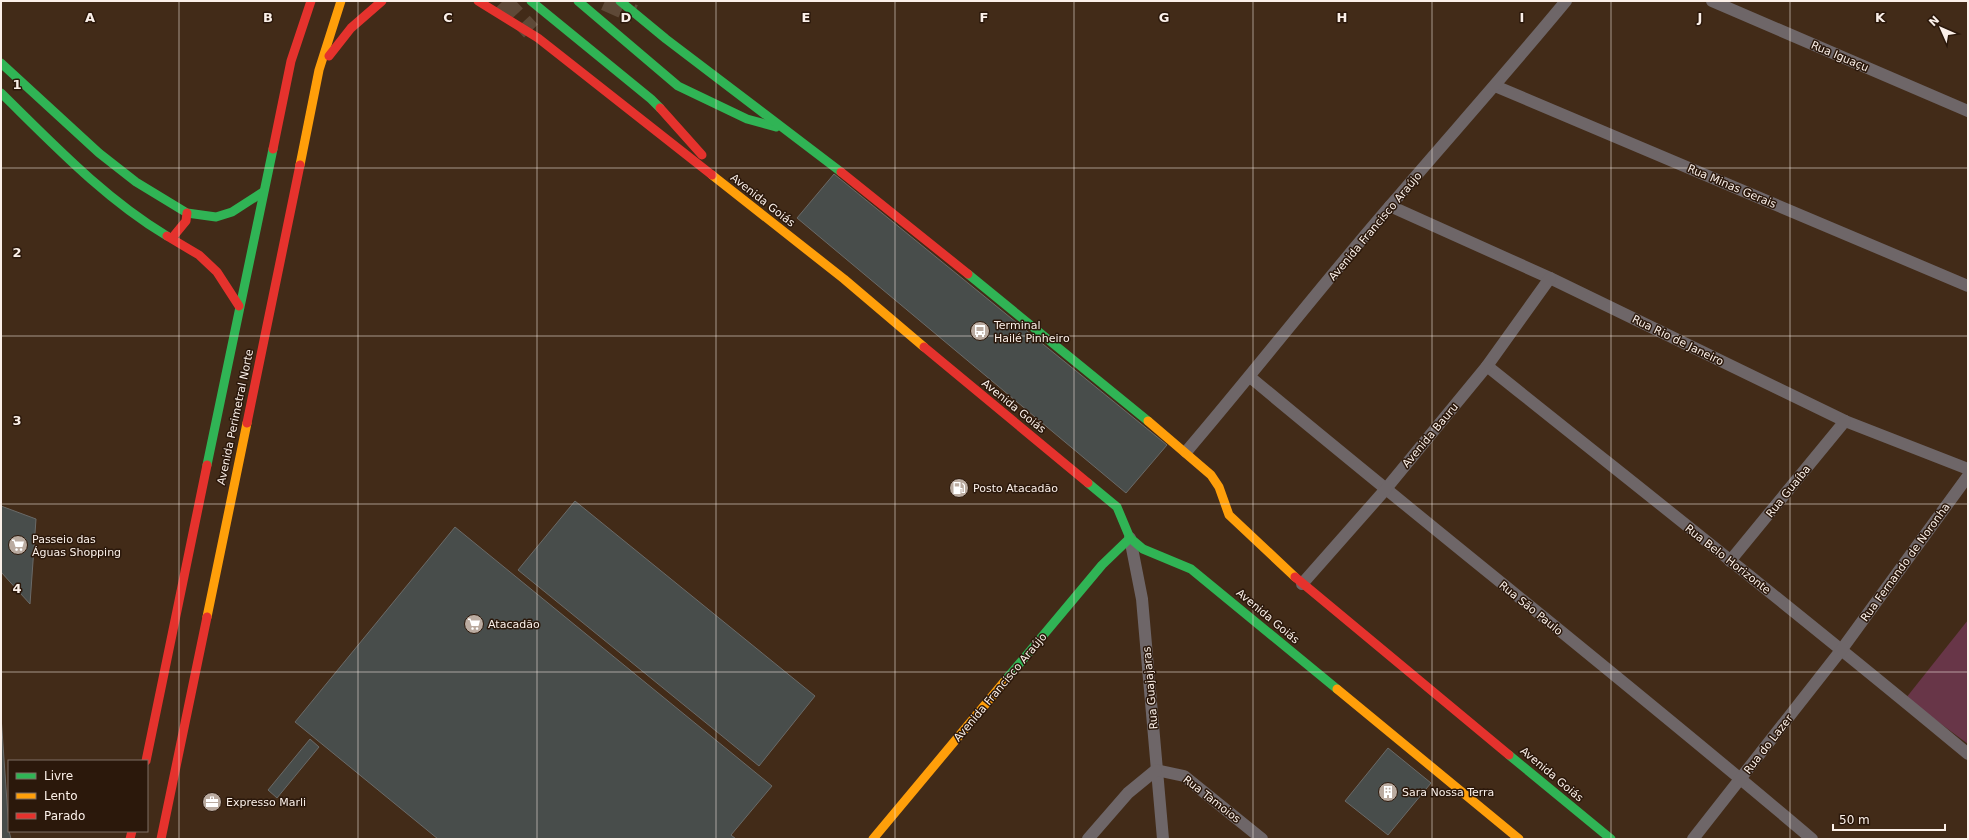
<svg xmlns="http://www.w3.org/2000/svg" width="1969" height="840" font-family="'DejaVu Sans',sans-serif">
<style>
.green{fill:#683648}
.building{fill:#484d4b;stroke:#6a6a68}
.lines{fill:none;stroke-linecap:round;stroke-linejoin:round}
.primary-tunnel{stroke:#5e4937;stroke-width:19;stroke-dasharray:19 10;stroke-linecap:butt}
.street{stroke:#6e6668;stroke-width:12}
.fast{stroke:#30b455;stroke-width:9}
.slow{stroke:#ff9f0a;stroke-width:9}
.jam{stroke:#e5322d;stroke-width:9}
.grid{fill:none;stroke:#fbf0e9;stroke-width:1;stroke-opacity:0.55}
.labels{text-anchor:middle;stroke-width:3;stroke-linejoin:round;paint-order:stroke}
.street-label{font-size:11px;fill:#fbf0e9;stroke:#2b180b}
.poi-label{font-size:11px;fill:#fbf0e9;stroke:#2b180b;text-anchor:start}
.grid-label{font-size:13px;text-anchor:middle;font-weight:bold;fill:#fbf0e9;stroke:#2b180b;stroke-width:3;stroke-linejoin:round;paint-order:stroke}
</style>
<rect width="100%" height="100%" fill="#422b18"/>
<path class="green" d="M1968,620V744L1906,698Z"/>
<g class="building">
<path d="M834,174L1167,445L1126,493L797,218Z"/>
<path d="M575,501L815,696L759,766L518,570Z"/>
<path d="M1,506L36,519L30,604L1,572Z"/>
<path d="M455,527L772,786L731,835L736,839H438L295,722Z"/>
<path d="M1,716L9,831L11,839H1Z"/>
<path d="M310,739L319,747L277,798L268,790Z"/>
<path d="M1388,748L1431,783L1388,835L1345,801Z"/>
</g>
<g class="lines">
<g class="primary-tunnel">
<path d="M503,1L531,31"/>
<path d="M605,1L634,14"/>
</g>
<g class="street">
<path d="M1712,1L1968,111"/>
<path d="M1495,86L1968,286"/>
<path d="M1390,206L1550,278L1845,421L1968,469"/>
<path d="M1487,366C1648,495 1810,622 1968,754"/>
<path d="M1250,377C1436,532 1627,682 1812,839"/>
<path d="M1186,452C1256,370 1321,286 1391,205C1449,137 1509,70 1566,1"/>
<path d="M1130,538L1142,599L1163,839"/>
<path d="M1730,561L1845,421"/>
<path d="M1302,584L1385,490L1487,366L1550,278"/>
<path d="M1156,770L1184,776L1262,839"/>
<path d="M1088,839L1128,793L1156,770"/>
<path d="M1693,839L1842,649L1968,476"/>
</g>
<g class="fast">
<path d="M531,1L651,99L660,108"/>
<path d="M578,1L678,86L747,119L776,127"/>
<path d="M620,1L666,39L841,172"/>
<path d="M1,63L99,153L136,182L187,213L216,217L232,212L263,192"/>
<path d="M1,93C53,144 104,198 167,236"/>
<path d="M968,274L1148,421"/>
<path d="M207,465L273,149"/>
<path d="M1088,483L1117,507L1130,538L1143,549L1191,569L1337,689"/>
<path d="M1004,682L1102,565L1130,538"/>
<path d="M1509,755L1611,839"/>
</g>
<g class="slow">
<path d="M300,165L319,70L341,1"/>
<path d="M712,175L844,279L924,347"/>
<path d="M1148,421L1211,475L1219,487L1229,515L1295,577"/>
<path d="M207,617L247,423"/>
<path d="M1337,689L1519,839"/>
<path d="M873,839L1004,682"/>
</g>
<g class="jam">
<path d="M478,1L538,38L712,175"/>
<path d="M329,56L351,28L382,1"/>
<path d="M660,108L702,155"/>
<path d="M273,149L291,61L311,1"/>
<path d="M841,172L968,274"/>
<path d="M167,236L199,255L217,272L239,306"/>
<path d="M172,238L186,221L187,213"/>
<path d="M924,347L1088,483"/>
<path d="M247,423L300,165"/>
<path d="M1295,577L1509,755"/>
<path d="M146,761L207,465"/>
<path d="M130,839L132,831"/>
<path d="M161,839L207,617"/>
</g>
</g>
<path class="grid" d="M179,1V839M358,1V839M537,1V839M716,1V839M895,1V839M1074,1V839M1253,1V839M1432,1V839M1611,1V839M1790,1V839M1,168H1968M1,336H1968M1,504H1968M1,672H1968"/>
<defs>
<g id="bus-disc" transform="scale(1)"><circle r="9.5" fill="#baaba0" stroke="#2b180b"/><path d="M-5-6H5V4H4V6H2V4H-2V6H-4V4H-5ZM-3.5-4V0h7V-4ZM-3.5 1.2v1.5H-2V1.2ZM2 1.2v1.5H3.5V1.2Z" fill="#fff"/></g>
<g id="fuel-disc" transform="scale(1)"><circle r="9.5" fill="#baaba0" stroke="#2b180b"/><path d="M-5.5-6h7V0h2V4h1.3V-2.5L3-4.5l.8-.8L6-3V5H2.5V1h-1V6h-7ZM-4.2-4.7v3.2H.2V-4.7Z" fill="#fff"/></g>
<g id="supermarket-disc" transform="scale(1)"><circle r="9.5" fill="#baaba0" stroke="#2b180b"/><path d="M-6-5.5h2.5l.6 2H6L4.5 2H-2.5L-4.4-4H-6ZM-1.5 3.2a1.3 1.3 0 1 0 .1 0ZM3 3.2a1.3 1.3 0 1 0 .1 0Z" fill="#fff"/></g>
<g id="building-disc" transform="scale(1)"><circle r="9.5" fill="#baaba0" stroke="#2b180b"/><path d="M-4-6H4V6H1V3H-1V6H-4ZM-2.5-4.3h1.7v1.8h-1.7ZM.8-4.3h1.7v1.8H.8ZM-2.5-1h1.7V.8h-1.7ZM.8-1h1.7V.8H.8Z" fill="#fff"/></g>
<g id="office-disc" transform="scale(1)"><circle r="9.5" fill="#baaba0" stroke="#2b180b"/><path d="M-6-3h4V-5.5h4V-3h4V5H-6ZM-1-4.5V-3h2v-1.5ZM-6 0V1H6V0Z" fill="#fff"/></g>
</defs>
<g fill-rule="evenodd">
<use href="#bus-disc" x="980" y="331"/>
<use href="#fuel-disc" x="959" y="488"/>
<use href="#supermarket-disc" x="18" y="545"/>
<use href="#supermarket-disc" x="474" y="624"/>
<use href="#building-disc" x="1388" y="792"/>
<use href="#office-disc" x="212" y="802"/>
</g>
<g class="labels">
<g class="street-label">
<text transform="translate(1840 56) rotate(23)" y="4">Rua Iguaçu</text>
<text transform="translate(1732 186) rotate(23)" y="4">Rua Minas Gerais</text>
<text transform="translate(763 200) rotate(38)" y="4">Avenida Goiás</text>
<text transform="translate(1375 226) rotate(-50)" y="4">Avenida Francisco Araújo</text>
<text transform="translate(1678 340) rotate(26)" y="4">Rua Rio de Janeiro</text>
<text transform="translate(1014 406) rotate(39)" y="4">Avenida Goiás</text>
<text transform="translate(235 417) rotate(-78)" y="4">Avenida Perimetral Norte</text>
<text transform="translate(1430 435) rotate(-50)" y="4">Avenida Bauru</text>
<text transform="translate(1788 491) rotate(-51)" y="4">Rua Guaíba</text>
<text transform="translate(1728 559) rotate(38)" y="4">Rua Belo Horizonte</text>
<text transform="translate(1905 562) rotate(-54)" y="4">Rua Fernando de Noronha</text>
<text transform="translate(1531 608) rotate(39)" y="4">Rua São Paulo</text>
<text transform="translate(1268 616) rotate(40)" y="4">Avenida Goiás</text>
<text transform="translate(1000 687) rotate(-50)" y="4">Avenida Francisco Araújo</text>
<text transform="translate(1150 688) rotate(-95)" y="4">Rua Guajajaras</text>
<text transform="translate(1768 744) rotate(-52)" y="4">Rua do Lazer</text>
<text transform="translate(1552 774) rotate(40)" y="4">Avenida Goiás</text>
<text transform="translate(1212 799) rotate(38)" y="4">Rua Tamoios</text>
</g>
<g class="poi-label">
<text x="994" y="329">Terminal<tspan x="994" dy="13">Hailé Pinheiro</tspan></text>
<text x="973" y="492">Posto Atacadão</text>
<text x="32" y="543">Passeio das<tspan x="32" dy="13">Águas Shopping</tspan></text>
<text x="488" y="628">Atacadão</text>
<text x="1402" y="796">Sara Nossa Terra</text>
<text x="226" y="806">Expresso Marli</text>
</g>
</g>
<g class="grid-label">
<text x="90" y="22">A</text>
<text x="268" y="22">B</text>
<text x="448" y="22">C</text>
<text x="626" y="22">D</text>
<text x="806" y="22">E</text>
<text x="984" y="22">F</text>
<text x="1164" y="22">G</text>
<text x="1342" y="22">H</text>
<text x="1522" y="22">I</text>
<text x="1700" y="22">J</text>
<text x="1880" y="22">K</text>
<text x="17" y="89">1</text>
<text x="17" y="257">2</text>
<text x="17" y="425">3</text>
<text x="17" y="593">4</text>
</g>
<rect width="1969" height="840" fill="none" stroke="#fbf0e9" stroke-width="4"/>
<rect x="8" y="760" width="140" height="72" fill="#2b180b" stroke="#7e6e64"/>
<rect x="16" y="773" width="20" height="6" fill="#30b455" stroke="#7e6e64"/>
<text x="44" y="780" font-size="12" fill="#fbf0e9">Livre</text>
<rect x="16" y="793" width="20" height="6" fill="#ff9f0a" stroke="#7e6e64"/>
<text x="44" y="800" font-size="12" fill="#fbf0e9">Lento</text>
<rect x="16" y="813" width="20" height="6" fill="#e5322d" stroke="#7e6e64"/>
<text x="44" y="820" font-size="12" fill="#fbf0e9">Parado</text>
<g transform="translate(1941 28) rotate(315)" stroke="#2b180b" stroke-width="3" paint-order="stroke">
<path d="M0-3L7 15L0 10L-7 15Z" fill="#fbf0e9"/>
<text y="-6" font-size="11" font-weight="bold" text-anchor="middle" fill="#fbf0e9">N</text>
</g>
<path d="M1833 824v6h112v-6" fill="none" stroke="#fbf0e9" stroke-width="2"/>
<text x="1839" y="824" font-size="12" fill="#fbf0e9" stroke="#2b180b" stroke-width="3" paint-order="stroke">50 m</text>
</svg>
